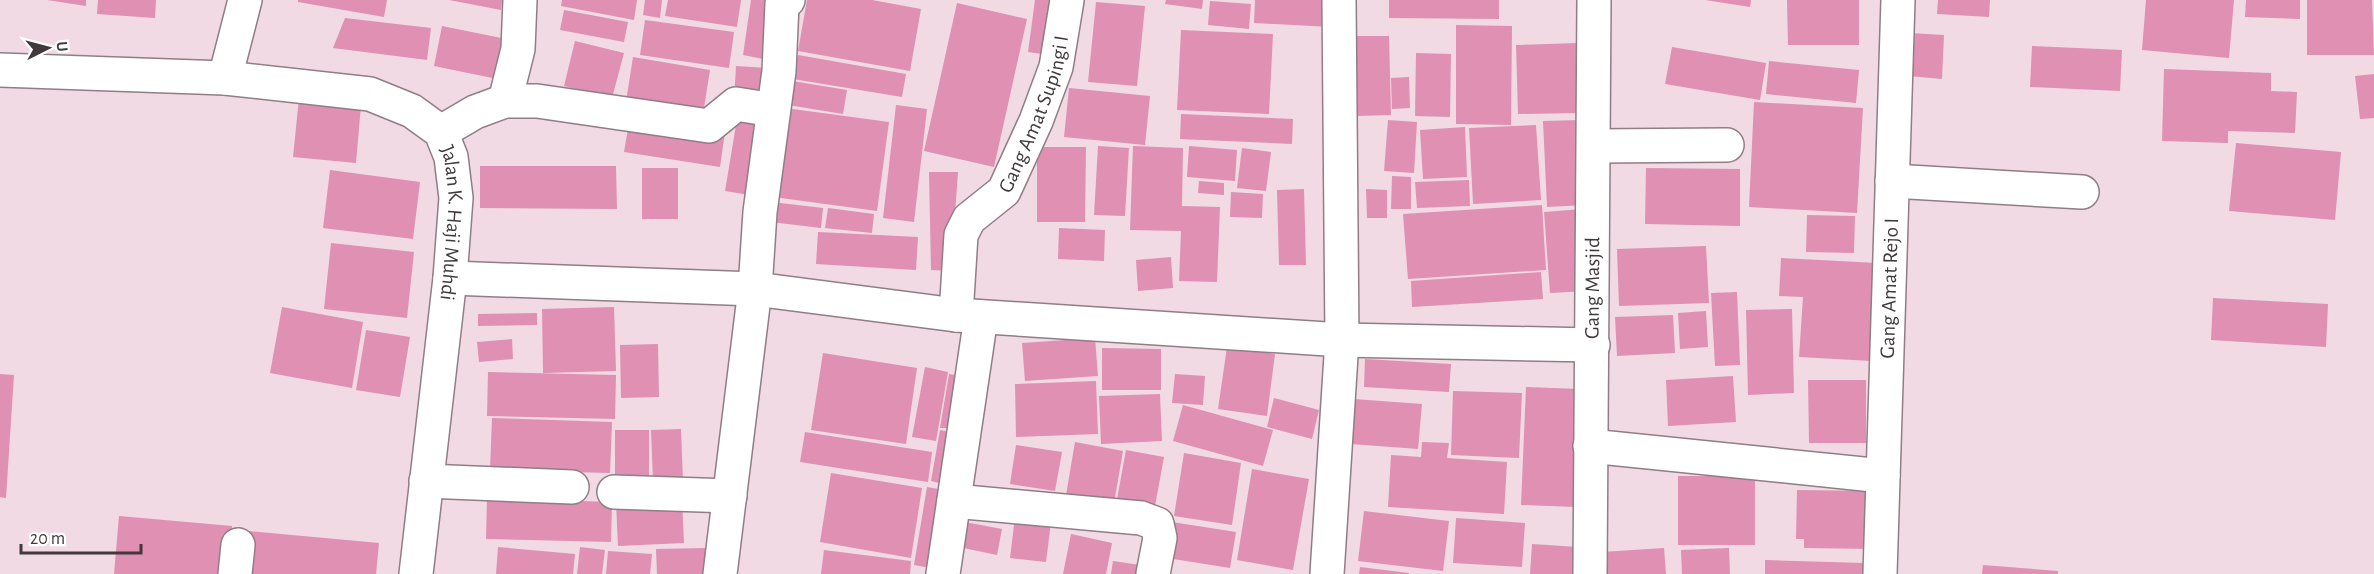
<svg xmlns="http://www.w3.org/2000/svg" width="2374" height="574" font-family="'Alegreya Sans',sans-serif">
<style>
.building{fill:#df90b3}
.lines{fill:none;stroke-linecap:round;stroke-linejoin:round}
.minor-casing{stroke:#917d85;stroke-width:36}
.minor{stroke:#fff;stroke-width:33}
.labels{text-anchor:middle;stroke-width:4.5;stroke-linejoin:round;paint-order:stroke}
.street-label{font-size:21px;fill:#41393c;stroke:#fff}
</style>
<rect width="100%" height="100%" fill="#f1dae3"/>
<g class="building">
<path d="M47,0H86V6Z"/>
<path d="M98,0H156L155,18L97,14Z"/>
<path d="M298,0H387L384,17L298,2Z"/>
<path d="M449,0H502L501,10Z"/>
<path d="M562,0H637L634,20L561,6Z"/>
<path d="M645,0H662L660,18L643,15Z"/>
<path d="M668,0H741L737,27L665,16Z"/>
<path d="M751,0H773L763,59L743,55Z"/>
<path d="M807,0H872L921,9L910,71L798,51Z"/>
<path d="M1035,0H1062L1055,56L1028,52Z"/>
<path d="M1166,0H1203L1202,9L1165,4Z"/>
<path d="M1255,0H1333L1331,27L1254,23Z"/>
<path d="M1389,0H1499V19L1389,18Z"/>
<path d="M1705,0H1751L1750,7Z"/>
<path d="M1787,0H1859V45H1788Z"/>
<path d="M1938,0H1990L1989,17L1937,14Z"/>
<path d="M2146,0H2234L2229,58L2142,50Z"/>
<path d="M2246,0H2300V19L2245,17Z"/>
<path d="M2307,0H2372L2374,55H2307Z"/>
<path d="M1210,1L1251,4L1249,29L1208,25Z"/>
<path d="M1096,2L1145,6L1137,86L1088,82Z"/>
<path d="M957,3L1027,19L994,167L924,151Z"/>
<path d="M564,10L628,22L624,42L560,30Z"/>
<path d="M345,18L431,28L427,60L333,48Z"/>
<path d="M645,20L734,32L729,68L640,55Z"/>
<path d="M1456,25L1512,26L1511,125L1456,124Z"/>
<path d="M442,26L511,40L502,80L434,66Z"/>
<path d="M1181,30L1273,34L1269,114L1177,110Z"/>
<path d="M1910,33L1944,35L1942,79L1908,76Z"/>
<path d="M1355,36H1389L1391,115L1357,116Z"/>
<path d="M575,41L624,53L612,98L564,86Z"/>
<path d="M1578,43L1580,113L1518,114L1516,45Z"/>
<path d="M2032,46L2122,50L2120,91L2030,87Z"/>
<path d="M1672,47L1766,63L1760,100L1665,84Z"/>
<path d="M1416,53L1451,54L1450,117L1415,116Z"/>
<path d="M798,55L906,74L902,97L793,79Z"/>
<path d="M633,57L710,70L702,120L625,108Z"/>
<path d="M1769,61L1859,70L1856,103L1766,94Z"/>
<path d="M736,66L766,68L763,103L734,101Z"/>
<path d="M2164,69L2271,73V91L2297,92L2295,133L2228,131V143L2162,141Z"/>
<path d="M2374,74V118L2360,119L2355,76Z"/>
<path d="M1409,77L1410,108L1392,109L1391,78Z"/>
<path d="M780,79L847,90L843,114L776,103Z"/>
<path d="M300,88L362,94L356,163L293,157Z"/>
<path d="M1069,88L1150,96L1145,145L1064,137Z"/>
<path d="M1754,102L1863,108L1857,213L1749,207Z"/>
<path d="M896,105L927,109L914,222L883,218Z"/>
<path d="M739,107L770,112L756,196L725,191Z"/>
<path d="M778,107L889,122L877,211L766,196Z"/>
<path d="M1181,114L1293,119L1292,144L1180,139Z"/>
<path d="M630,117L725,132L720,167L624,152Z"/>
<path d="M1388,120L1417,122L1414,173L1384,171Z"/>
<path d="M1582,120L1585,205L1547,207L1543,121Z"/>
<path d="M1536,125L1541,200L1473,204L1469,128Z"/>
<path d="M1465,127L1467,177L1423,179L1420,130Z"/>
<path d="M2236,143L2341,152L2335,220L2229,211Z"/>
<path d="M1098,146L1129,148L1125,216L1094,215Z"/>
<path d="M1133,146L1183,148L1182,206L1220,207L1217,282L1179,281L1181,231L1130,230Z"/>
<path d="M1189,146L1237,150L1235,181L1187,177Z"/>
<path d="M1037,147H1086L1085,222H1037Z"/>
<path d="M1242,148L1271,152L1266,191L1237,188Z"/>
<path d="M480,166H616L617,209L480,208Z"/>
<rect x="642" y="168" width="36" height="51"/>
<path d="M1646,168L1740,169V226L1645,224Z"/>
<path d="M330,170L420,182L413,239L323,228Z"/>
<path d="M929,172H958L951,271L931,270Z"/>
<path d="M1392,176L1411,177V209H1391Z"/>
<path d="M1469,180L1470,206L1417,208L1415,182Z"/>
<path d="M1199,181L1224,183V195L1198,193Z"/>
<path d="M1304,189L1306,265H1279L1277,190Z"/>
<path d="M1366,189L1387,190V218H1367Z"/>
<path d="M1231,192L1263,194L1262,218L1230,217Z"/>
<path d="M763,201L823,208L821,228L761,221Z"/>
<path d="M1542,205L1546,270L1408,279L1403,214Z"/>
<path d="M828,208L874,214L872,233L825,228Z"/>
<path d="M1583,209L1588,291L1550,293L1544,212Z"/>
<path d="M1807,215L1855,216L1854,253L1806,252Z"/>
<path d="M1059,228L1105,230L1104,261L1058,259Z"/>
<path d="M818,232L918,237L916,270L816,264Z"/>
<path d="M331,243L414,252L407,318L324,309Z"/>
<path d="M1706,246L1709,303L1619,306L1617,249Z"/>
<path d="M1171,257L1173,288L1138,291L1136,260Z"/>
<path d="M1781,258L1877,263L1871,361L1799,357L1803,297L1779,296Z"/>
<path d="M1541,272L1543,299L1412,307L1411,281Z"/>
<path d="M1737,292L1740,365L1715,366L1711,293Z"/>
<path d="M2213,298L2328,304L2326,347L2211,340Z"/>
<path d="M282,307L363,322L352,388L270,373Z"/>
<path d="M614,307L616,371L543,373L542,309Z"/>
<path d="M1792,309L1794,393L1748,395L1746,310Z"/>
<path d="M1706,311L1708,347L1680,349L1678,313Z"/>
<path d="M537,313V325L478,326V314Z"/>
<path d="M1673,315L1675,353L1617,356L1615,317Z"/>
<path d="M366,330L410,337L400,397L356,390Z"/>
<path d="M1095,338L1098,376L1025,381L1022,343Z"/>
<path d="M512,339L513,359L479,362L477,342Z"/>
<path d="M658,344L659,397L621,398L620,345Z"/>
<path d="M1227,347L1275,354L1267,416L1218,409Z"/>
<path d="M1102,348L1161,349V390H1102Z"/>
<path d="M823,353L917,368L906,444L811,430Z"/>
<path d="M1365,359L1451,364L1449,392L1364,387Z"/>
<path d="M925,367L948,372L936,441L912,437Z"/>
<path d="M488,372L616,375L615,419L487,416Z"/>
<path d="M0,374L14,375L6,498L0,497Z"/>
<path d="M949,374L969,377L958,428H940Z"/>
<path d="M1175,374L1205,376L1203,405L1172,403Z"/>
<path d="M1733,376L1736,422L1668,426L1666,380Z"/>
<path d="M1808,380H1866V443H1809Z"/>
<path d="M1096,381L1098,434L1016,437L1015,384Z"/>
<path d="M1526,387L1580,389L1576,507L1521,505Z"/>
<path d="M1453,391L1522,393L1519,458L1451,455Z"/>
<path d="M1160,394L1162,441L1101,444L1099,396Z"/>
<path d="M1274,398L1319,410L1312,439L1267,427Z"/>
<path d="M1354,399L1422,404L1418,449L1351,444Z"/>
<path d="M1183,405L1273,430L1263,466L1173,441Z"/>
<path d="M492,418L612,422L610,473L490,470Z"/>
<path d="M681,429L683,481L653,482L651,430Z"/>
<rect x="615" y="430" width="34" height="56"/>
<path d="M940,430L961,434L952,486L931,481Z"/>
<path d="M805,432L932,452L928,482L800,462Z"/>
<path d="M1075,442L1123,451L1113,509L1065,501Z"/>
<path d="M1422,442L1449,443L1447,458L1507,462L1504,514L1388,507L1391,455L1421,457Z"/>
<path d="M1016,445L1062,452L1055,491L1010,484Z"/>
<path d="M1126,450L1164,457L1155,506L1117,499Z"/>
<path d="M1184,453L1241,463L1232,525L1174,516Z"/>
<path d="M1252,469L1309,479L1293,570L1237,560Z"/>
<path d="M831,473L922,488L911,558L820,542Z"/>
<rect x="1678" y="476" width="77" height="69"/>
<path d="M927,487L949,491L936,569L914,565Z"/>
<path d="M1797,490L1875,491L1874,549L1804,548V539H1796Z"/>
<path d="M487,498L612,502L611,542L486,539Z"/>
<path d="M682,500L684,543L618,546L616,503Z"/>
<path d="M1364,511L1449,521L1443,571L1358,561Z"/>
<path d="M119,516L232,526L228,574H114Z"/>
<path d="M1015,517L1051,522L1046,562L1010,558Z"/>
<path d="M1456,518L1525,523L1522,567L1453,563Z"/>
<path d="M954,520L1002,529L997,555L949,545Z"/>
<path d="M1172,522L1236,532L1230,568L1167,558Z"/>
<path d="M249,531L379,543L376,574H245Z"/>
<path d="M1071,534L1112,543L1106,574H1063Z"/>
<path d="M1532,544L1578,547L1577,574H1530Z"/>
<path d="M498,547L575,554L573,574H496Z"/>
<path d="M580,547L605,550L602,574H577Z"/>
<path d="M705,548L706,574H657L656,549Z"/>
<path d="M1664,548L1666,574H1603L1601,552Z"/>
<path d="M1729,548L1730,574H1682L1681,550Z"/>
<path d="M824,550L911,561L910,574H821Z"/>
<path d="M608,551L652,554L650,574H606Z"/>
<path d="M1765,560L1864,563V574H1765Z"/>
<path d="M1113,561L1147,566L1145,574H1111Z"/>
<path d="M1983,565L2058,571V574H1982Z"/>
<path d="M1360,567L1409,573V574H1359Z"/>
</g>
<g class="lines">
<g class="minor-casing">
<g id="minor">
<path d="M0,70L225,78L245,0"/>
<path id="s1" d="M225,78L370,94L412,111L441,132L451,157L456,198L450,278L416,574"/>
<path d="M505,101L518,49L520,0"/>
<path d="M441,132L475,112L505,101H537L709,126L736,104L773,110"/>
<path d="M1594,146L1727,145"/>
<path d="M1892,181L2082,192"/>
<path d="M450,278L755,289L956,315L1342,340L1593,345"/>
<path id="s2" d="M956,315L961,235L969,219L1004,191L1036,121L1056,67L1067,0"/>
<path d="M1590,446L1883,476"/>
<path d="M426,481L572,487"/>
<path d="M614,492L730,496"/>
<path d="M954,501L1141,518L1157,524L1160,538L1153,574"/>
<path d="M235,574L238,545"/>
<path d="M720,574L755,289L760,212L779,71L782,4L788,0"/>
<path d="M943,574L981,317"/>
<path d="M1327,574L1342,340L1339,0"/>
<path id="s3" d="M1590,574L1594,0"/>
<path id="s4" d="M1880,574L1898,0"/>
</g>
</g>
<use href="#minor" class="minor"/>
</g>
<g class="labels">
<g class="street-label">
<text dy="7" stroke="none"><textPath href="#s2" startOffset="226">Gang Amat Supingi I</textPath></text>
<text dy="7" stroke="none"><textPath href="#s1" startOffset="320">Jalan K. Haji Muhdi</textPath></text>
<text dy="7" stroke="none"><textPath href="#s3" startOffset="286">Gang Masjid</textPath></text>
<text dy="7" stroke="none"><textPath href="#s4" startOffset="286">Gang Amat Rejo I</textPath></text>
</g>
</g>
<g transform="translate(48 48) rotate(84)" stroke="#ffffff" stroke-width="4.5" paint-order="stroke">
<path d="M0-4.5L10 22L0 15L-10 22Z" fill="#41393c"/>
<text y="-9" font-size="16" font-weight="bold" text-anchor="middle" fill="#41393c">U</text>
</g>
<path d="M21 544v9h120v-9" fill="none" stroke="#41393c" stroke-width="3"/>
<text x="30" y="544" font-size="18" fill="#41393c" stroke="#ffffff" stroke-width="4.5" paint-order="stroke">20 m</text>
</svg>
